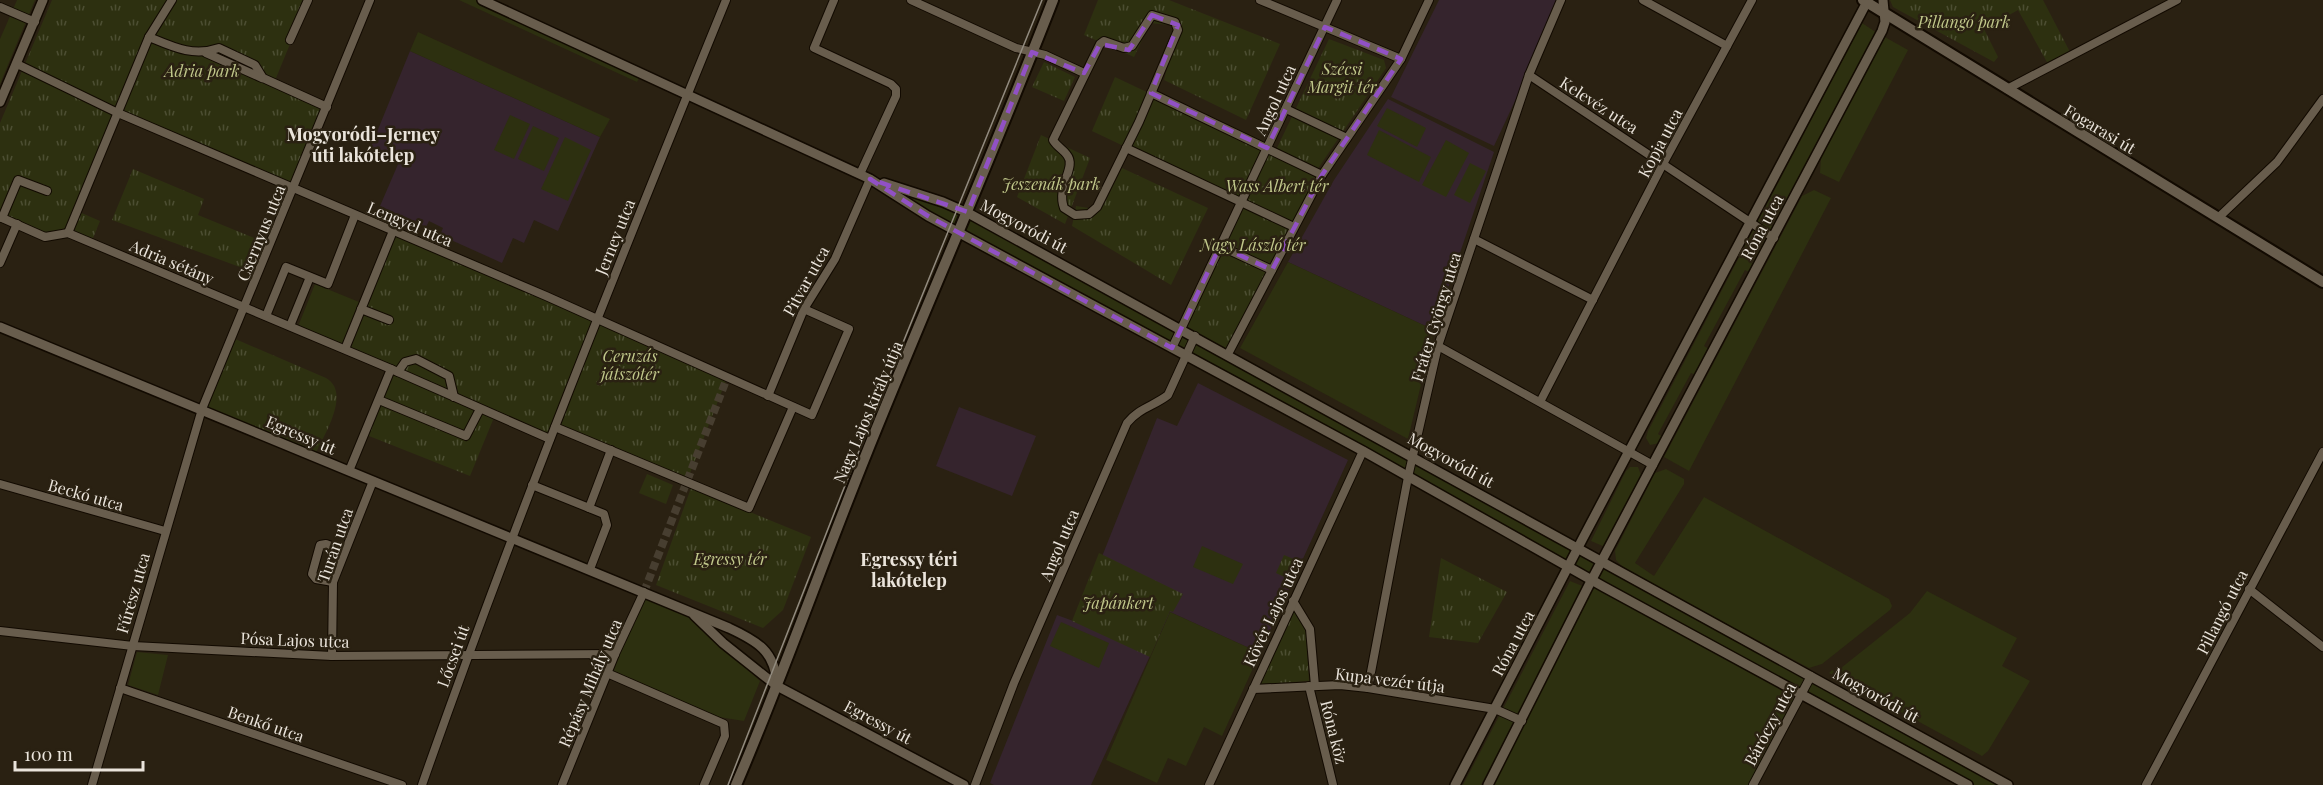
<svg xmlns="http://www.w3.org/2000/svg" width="2323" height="785" font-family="'Playfair Display',serif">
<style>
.education{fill:#35242d}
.grass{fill:#2d3010}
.park{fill:url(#park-tufts)}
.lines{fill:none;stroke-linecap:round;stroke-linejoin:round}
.minor-tunnel{stroke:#473e30;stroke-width:8;stroke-dasharray:8 4;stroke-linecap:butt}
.minor-casing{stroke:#120a01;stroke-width:10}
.tertiary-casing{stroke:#120a01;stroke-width:12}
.secondary-casing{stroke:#120a01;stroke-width:14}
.minor{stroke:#685d4d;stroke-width:8}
.tertiary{stroke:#685d4d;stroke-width:9}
.secondary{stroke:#685d4d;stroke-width:10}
.tram{stroke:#928b7f;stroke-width:1.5}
.marked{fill:none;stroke:#9151c5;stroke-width:4.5;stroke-dasharray:12 8;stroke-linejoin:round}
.labels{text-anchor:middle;stroke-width:5;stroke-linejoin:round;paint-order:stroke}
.park-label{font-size:16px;font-style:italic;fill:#c1c88b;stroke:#2a2112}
.street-label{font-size:16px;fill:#eae4db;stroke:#2a2112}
.neighbourhood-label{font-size:18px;font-weight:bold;fill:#eae4db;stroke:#2a2112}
</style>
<defs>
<pattern id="park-tufts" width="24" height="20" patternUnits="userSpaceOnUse" patternTransform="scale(1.5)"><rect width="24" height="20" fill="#2d3010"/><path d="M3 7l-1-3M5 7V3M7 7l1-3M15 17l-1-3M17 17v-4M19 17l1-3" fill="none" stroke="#4c4e32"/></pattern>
</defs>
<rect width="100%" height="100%" fill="#2a2112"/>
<g class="education">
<path d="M1439,0H1562L1494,146L1391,97Z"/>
<path d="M410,51L600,137L558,231L534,220L524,243L513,238L502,263L440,235L443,228L429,221L426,227L380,206L399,162L370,149Z"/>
<path d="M1388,99L1494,152L1434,330L1288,262L1334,180Z"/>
<path d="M1198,383L1348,460L1260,653L1170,612L1091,785H994L990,783L1057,615L1076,622L1157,418L1177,426Z"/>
<path d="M959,407L1036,436L1012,496L936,466Z"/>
</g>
<g class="grass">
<path d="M17,0H35L0,84V39Z"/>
<path d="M459,0H477L640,76L637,82Z"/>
<path d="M1862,23L1877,33L1753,274L1745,270L1704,346L1712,351L1698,376L1691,373L1658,434L1663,437L1660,443L1650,445L1646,438L1648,431Z"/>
<path d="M418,32L610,119L600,137L410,51Z"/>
<path d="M1883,36L1908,50L1839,182L1820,173L1821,157Z"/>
<path d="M1387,108L1426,128L1417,147L1377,126Z"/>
<path d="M510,115L530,124L514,159L494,150Z"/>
<path d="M533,126L559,138L544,171L518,159Z"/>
<path d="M1379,130L1431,157L1419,182L1367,155Z"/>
<path d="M565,137L591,150L568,201L541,189Z"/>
<path d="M1446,140L1469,153L1446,197L1422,185Z"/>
<path d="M1470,163L1486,171L1470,203L1454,195Z"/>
<path d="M870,179L943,202L2008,785H1968L1802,695L1753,785H1488L1592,580Z"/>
<path d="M1814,190L1831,198L1689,471L1664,457L1802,196Z"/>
<path d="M1288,262L1434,330L1408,439L1240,348Z"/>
<path d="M315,284L364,304L345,349L297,329Z"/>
<path d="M1630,467H1638L1642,478L1605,547L1591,541L1626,471Z"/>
<path d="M1666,469L1684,479V484L1635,563L1654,576L1704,497L1889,599L1892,606L1890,610L1822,664L1809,668L1626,570L1616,560L1615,551L1655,473Z"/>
<path d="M1202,546L1243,564L1233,584L1193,567Z"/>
<path d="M1570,581L1585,587L1481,785H1463Z"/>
<path d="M1927,591L2017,638L2002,666L2030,681L1988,751L1982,756L1829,673L1832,670L1836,672L1910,613Z"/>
<path d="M638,595L688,616L760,681L744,721L706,715L607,673Z"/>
<path d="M1170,612L1260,653L1222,736L1204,727L1186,766L1168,758L1157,783L1106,760Z"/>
<path d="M1061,622L1109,643L1099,668L1050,646Z"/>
<path d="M137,652L168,655L158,695L128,685Z"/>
</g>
<g class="park">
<path d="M52,0H308L274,83L327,107L294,188L118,113L77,211L100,221L91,243L68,233L45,237L0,217V123Z"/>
<path d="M1098,0H1169L1280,44L1246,120L1164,80L1178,26L1150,23L1134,57L1084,35Z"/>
<path d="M1890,0H2043L2070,52L2048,64L2018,10L1984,29L1998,57L1994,62L1893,7Z"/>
<path d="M1329,39L1384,60L1386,68L1317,170L1276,150Z"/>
<path d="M1044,62L1075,77L1064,101L1032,87Z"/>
<path d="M1115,77L1322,175L1294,227L1092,131Z"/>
<path d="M1041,135L1090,158L1065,224L1017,197Z"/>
<path d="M1122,168L1208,208L1171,285L1072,226L1076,206L1101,210Z"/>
<path d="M133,169L204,199L198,215L259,240L248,270L112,220Z"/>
<path d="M1242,206L1292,229L1227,350L1185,327Z"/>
<path d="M393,231L727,378L687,481L555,427L550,439L495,415L470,476L364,434L391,370L345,349Z"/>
<path d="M233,338L326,378C352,393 323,436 314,457L202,409Z"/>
<path d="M647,474L673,485L666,504L639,493Z"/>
<path d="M691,488L811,537L783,610L763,628L656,585Z"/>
<path d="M1099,553L1183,594L1173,612L1170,611L1150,657L1072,621Z"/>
<path d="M1284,555L1303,563L1295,582L1276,573Z"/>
<path d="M1441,558L1507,592L1478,643L1429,637Z"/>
<path d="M1294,609L1306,632L1309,681L1261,684Z"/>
</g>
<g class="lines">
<path class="minor-tunnel" d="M644,592L727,378"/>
<g class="minor-casing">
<g id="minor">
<path d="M834,0L814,48L891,84L896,89V96L860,174"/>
<path d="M911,0L1016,48L1045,55L1084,73"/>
<path d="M1260,0L1401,59"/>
<path d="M1643,0L1727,46"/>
<path d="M0,7L35,22"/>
<path d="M1152,15L1175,22L1178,30L1139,122L1097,207L1089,214L1075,215L1064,208C1056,186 1077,167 1067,155C1063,149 1057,147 1053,140L1100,44L1104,41L1124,48L1132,46Z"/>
<path d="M149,37C173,47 193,57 219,48L255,65L263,78L327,107"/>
<path d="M290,40L308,0"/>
<path d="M206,53L262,78"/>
<path d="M17,64L118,113L546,296L812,415L849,329L804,309"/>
<path d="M1529,75L1774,238"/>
<path d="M2007,89L2177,0"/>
<path d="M1151,93L1322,175"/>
<path d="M1286,109L1347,138"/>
<path d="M1126,148L1294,227"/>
<path d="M0,217L45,237L68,233L391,369L550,439"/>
<path d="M2,218L18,180L47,191"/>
<path d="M2218,218L2277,162L2323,99"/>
<path d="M68,233L149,37L172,0"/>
<path d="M1474,239L1593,300"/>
<path d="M1220,246L1272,270"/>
<path d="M0,263L17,224"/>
<path d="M361,309L389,320"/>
<path d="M266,316L286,267L328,284L355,215"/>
<path d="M290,326L310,277"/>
<path d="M1438,346L1653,465"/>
<path d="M1172,348L1337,0"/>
<path d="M345,349L393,231"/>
<path d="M1228,354L1322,175L1401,59L1429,0"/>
<path d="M398,372L405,362L416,359L449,376L454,397"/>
<path d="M768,396L804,309L835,259L870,179"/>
<path d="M379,400L466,436L480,409"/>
<path d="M1540,402L1663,164L1752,0"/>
<path d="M555,427L749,508L793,407"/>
<path d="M349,471L391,369"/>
<path d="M0,484L165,531"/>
<path d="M532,485L604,514L607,525L590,569"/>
<path d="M589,508L611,450"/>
<path d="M333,582L316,579L312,574L320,545L326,544L344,551"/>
<path d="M2249,589L2323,647"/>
<path d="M1293,601L1310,629L1315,686"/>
<path d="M0,631L133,646L332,656L615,654"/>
<path d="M592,655L598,659L607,673L724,724L725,736L704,785"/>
<path d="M332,656L333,582L373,481"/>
<path d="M1309,686L1333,785"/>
<path d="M120,688L402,785"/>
<path d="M1368,688L1408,477L1438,346L1529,75L1561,0"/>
<path d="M1253,689L1340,685L1368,688L1495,709L1522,721"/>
<path d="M92,785L202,409L370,0"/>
<path d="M422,785C515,520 620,260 726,0"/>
<path d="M562,785L615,654L644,592"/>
<path d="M975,785L1014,683L1127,423C1139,408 1154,406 1168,395L1195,336"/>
<path d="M1209,785L1363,451"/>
<path d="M1753,785L1811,676"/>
<path d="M2146,785L2323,452"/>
</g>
</g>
<g class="tertiary-casing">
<g id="tertiary">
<path d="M482,0L870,179L928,216L1363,451L1604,587L1968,785"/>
<path d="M0,102L43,0"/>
<path d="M884,183L943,202L968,213L2008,785"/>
<path d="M0,327L729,628C757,641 775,651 777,684"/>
<path d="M694,615L723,643L777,686L964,785"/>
<path d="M1455,785L1583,538L1868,0"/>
<path d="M1488,785L1589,585L1882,31L1885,22L1883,0"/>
</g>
</g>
<g class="secondary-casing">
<g id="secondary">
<path d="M1863,0L2323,282"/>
<path d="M736,785C783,676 822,563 867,452C928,301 994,152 1053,0"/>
</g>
</g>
<use href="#minor" class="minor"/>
<use href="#tertiary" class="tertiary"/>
<use href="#secondary" class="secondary"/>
<path class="tram" d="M728,785L842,493L1042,0"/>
</g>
<path class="marked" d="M1152,15L1178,25L1151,93L1267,148L1325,27L1401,59L1322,175L1272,270L1220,246L1172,348L928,216L870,179L968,212L1032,52L1084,73L1100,44L1129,50Z"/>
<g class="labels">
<g class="park-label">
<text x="1964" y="28">Pillangó park</text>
<text x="1342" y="75">Szécsi<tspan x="1342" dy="18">Margit tér</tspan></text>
<text x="202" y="77">Adria park</text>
<text x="1051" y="190">Jeszenák park</text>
<text x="1277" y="192">Wass Albert tér</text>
<text x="1253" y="251">Nagy László tér</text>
<text x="630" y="362">Ceruzás<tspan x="630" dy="18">játszótér</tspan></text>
<text x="730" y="565">Egressy tér</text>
<text x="1118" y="609">Japánkert</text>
</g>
<g class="street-label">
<text transform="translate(1275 100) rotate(-65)" y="6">Angol utca</text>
<text transform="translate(1599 105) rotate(33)" y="6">Kelevéz utca</text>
<text transform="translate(2100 129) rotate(31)" y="6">Fogarasi út</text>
<text transform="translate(1660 143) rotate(-62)" y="6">Kopja utca</text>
<text transform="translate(410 224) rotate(23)" y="6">Lengyel utca</text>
<text transform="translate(1024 226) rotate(28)" y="6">Mogyoródi út</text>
<text transform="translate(1762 227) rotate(-62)" y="6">Róna utca</text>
<text transform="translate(261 233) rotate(-68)" y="6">Csernyus utca</text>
<text transform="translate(615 237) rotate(-68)" y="6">Jerney utca</text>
<text transform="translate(172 262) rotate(23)" y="6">Adria sétány</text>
<text transform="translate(806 281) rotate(-61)" y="6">Pitvar utca</text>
<text transform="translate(1436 317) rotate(-73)" y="6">Fráter György utca</text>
<text transform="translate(868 412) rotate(-67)" y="6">Nagy Lajos király útja</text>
<text transform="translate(301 435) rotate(23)" y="6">Egressy út</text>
<text transform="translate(1451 460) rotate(29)" y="6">Mogyoródi út</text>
<text transform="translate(86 495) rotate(16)" y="6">Beckó utca</text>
<text transform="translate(335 545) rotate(-71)" y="6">Turán utca</text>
<text transform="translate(1059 545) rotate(-67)" y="6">Angol utca</text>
<text transform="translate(133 593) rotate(-74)" y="6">Fűrész utca</text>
<text transform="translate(1273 612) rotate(-65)" y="6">Kövér Lajos utca</text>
<text transform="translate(2222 612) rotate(-63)" y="6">Pillangó utca</text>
<text transform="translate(295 640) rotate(2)" y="6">Pósa Lajos utca</text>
<text transform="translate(1513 643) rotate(-62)" y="6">Róna utca</text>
<text transform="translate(453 656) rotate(-70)" y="6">Lőcsei út</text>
<text transform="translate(1390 680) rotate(7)" y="6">Kupa vezér útja</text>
<text transform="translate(590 683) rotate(-67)" y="6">Répásy Mihály utca</text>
<text transform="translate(1876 695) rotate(29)" y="6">Mogyoródi út</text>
<text transform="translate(878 722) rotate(28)" y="6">Egressy út</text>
<text transform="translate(266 724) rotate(19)" y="6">Benkő utca</text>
<text transform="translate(1770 724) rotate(-62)" y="6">Báróczy utca</text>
<text transform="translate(1334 732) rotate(76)" y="6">Róna köz</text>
</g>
<g class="neighbourhood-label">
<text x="363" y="141">Mogyoródi–Jerney<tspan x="363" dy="21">úti lakótelep</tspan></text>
<text x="909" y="566">Egressy téri<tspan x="909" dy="21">lakótelep</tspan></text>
</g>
</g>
<path d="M15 761v9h128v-9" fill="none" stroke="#eae4db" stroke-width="3"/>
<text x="24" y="761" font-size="18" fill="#eae4db" stroke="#2a2112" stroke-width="4.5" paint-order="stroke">100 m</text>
</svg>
